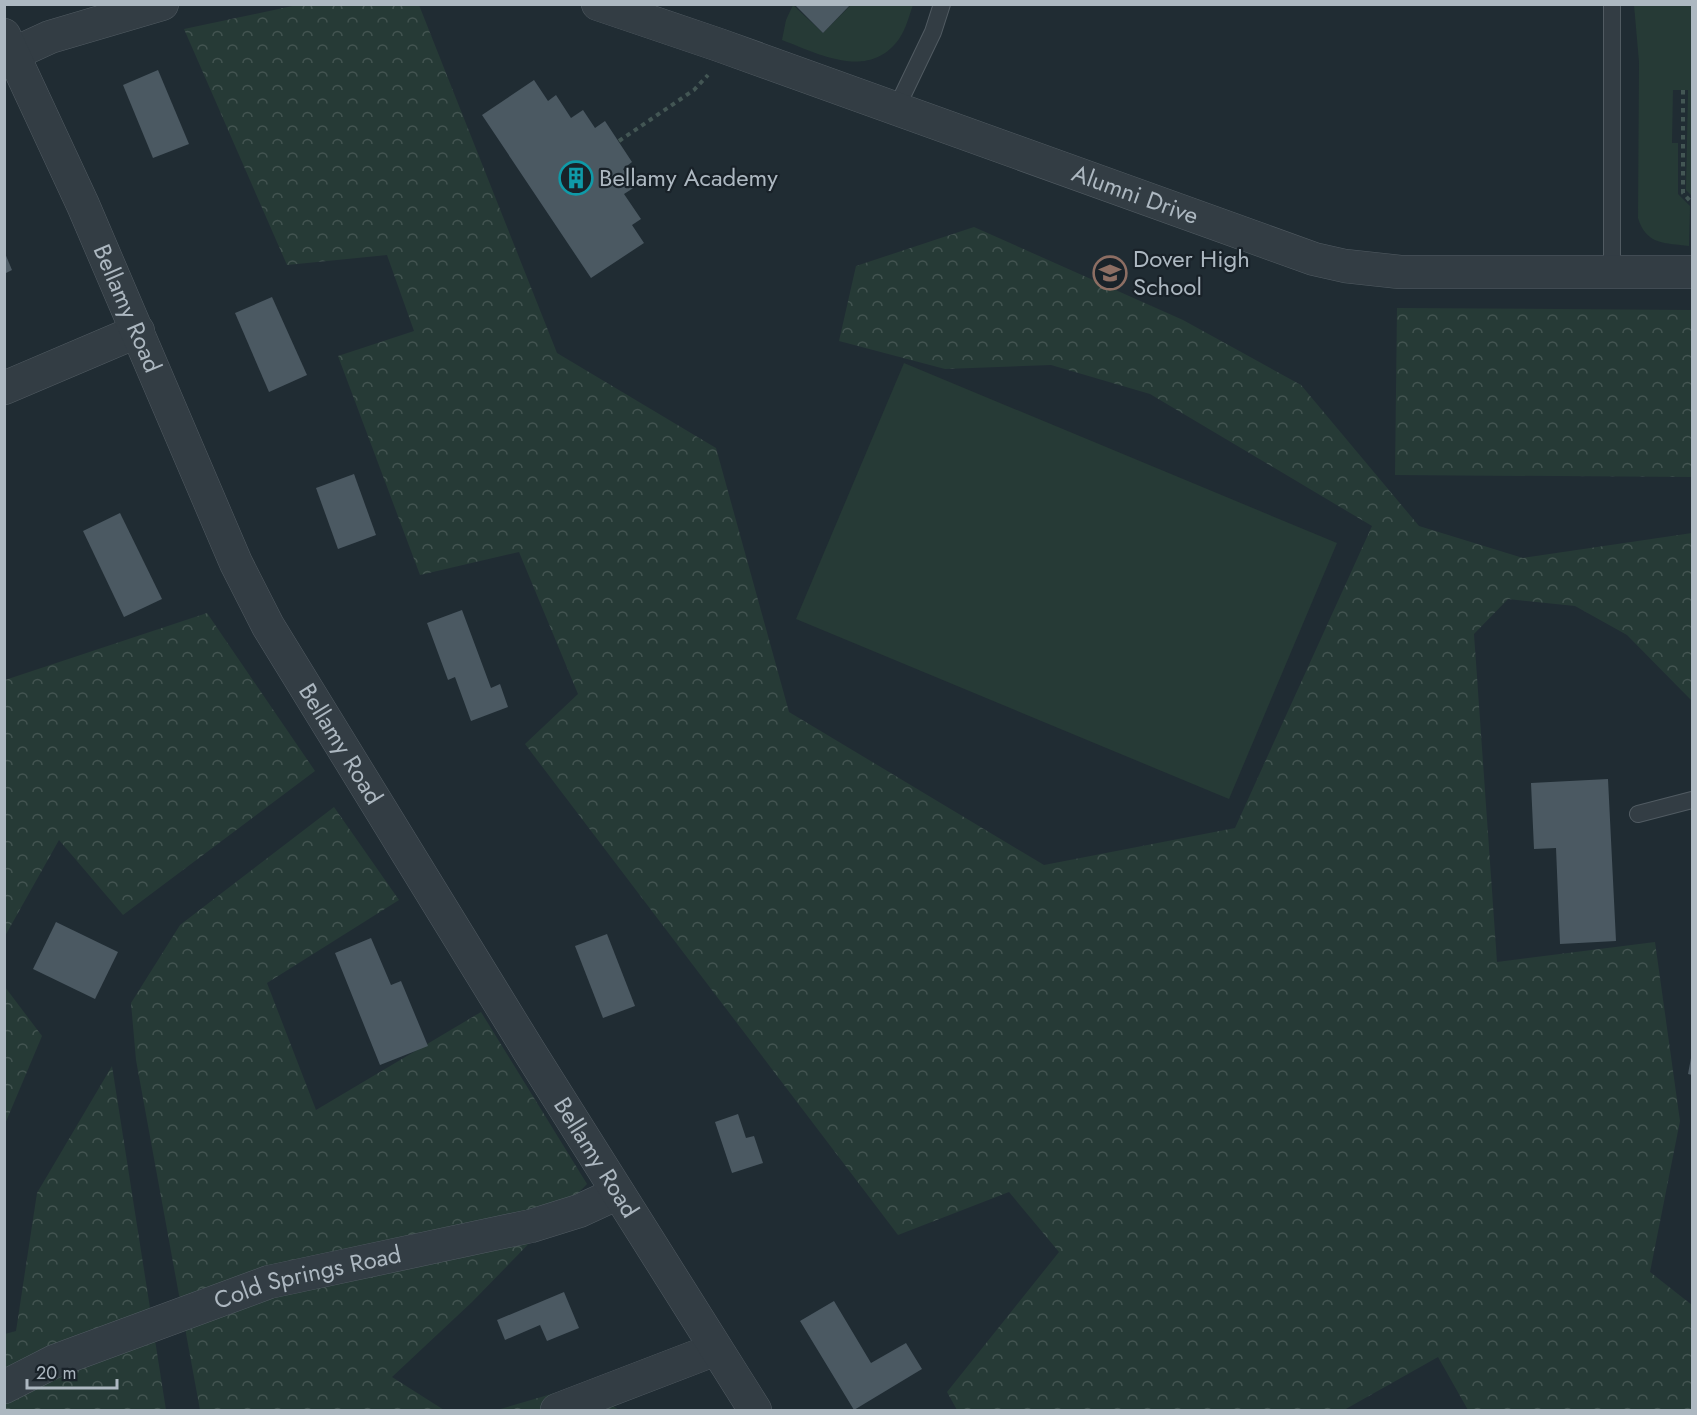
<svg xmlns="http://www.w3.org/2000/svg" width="1697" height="1415" font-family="Jost,sans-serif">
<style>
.grass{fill:#263a36}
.forest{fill:url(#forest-crowns)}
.building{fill:#4b5962}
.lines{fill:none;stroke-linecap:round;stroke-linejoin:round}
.service-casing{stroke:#515b62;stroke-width:18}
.minor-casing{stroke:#515b62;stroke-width:34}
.tertiary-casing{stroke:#515b62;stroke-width:34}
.path{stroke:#435654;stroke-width:4;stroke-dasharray:4.5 4.5;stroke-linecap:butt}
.service{stroke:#333d44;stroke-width:16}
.minor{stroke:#333d44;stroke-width:33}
.tertiary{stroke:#333d44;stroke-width:33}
.labels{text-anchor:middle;stroke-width:4.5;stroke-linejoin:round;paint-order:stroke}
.poi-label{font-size:24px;fill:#adb8c1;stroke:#192229;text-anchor:start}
.street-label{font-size:24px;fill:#adb8c1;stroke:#192229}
</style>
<defs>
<pattern id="forest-crowns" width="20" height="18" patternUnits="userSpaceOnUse" patternTransform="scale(1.5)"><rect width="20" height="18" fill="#263a36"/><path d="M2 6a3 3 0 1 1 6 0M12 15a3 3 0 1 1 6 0" fill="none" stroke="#435451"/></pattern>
</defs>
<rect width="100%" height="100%" fill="#202c33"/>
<g class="grass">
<path d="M793,5L823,33L851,5H913C909,16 906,29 899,39C869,81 819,54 782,40L786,20Z"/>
<path d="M1634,5H1692V196L1686,190L1688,90H1673L1672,143H1678V194L1690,206L1689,246C1665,243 1646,245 1638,218L1639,62Z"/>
<path d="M904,363L1337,543L1229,799L796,619Z"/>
</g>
<g class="forest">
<path d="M302,4L419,5L557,353L716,448L789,712L1044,865L1235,828L1372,526L1150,394L1051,365L945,369L839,341L856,266L974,227L1183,320L1301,385L1419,526L1523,558L1692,533V701L1627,635L1575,606L1508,599L1474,634L1497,962L1655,942L1680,1121L1650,1272L1692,1305V1410H1468L1438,1357L1344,1410H957L947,1392L1059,1252L1009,1192L898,1235L525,744L578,694L519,552L420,575L338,356L414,331L387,255L287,265L184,29Z"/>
<path d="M1397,308L1692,310V477L1395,475Z"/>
<path d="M207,613L315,771L123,915L59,840L5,936V680Z"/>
<path d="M334,807L399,900L267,983L316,1110L481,1012L587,1184L472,1302L392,1377L444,1410H200L136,1060L131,1003L180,925Z"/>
<path d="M5,987L42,1036L5,1124Z"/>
<path d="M112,1066L166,1410H5V1334L16,1331L37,1193Z"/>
<path d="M582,1385L619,1410H497Z"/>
</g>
<g class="building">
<path d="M794,4H851L823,33Z"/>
<path d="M158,70L189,144L153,158L123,85Z"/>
<path d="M534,80L548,101L556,95L571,118L583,110L595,128L605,121L632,162L623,169L635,187L624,194L641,219L632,225L644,243L591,278L482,115Z"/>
<path d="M4,251L12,270L4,274Z"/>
<path d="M272,297L307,375L269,392L235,313Z"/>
<path d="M354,474L376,535L338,549L316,488Z"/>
<path d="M120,513L162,599L124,617L83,531Z"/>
<path d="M462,610L491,688L500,684L508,707L471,721L455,677L448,680L427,623Z"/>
<path d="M1608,779L1616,941L1560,944L1556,848L1534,849L1531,783Z"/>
<path d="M56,922L118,952L95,999L33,969Z"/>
<path d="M607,934L635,1006L603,1018L575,946Z"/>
<path d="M371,938L391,985L401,981L428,1046L380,1065L335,953Z"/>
<path d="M1691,1058L1692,1059V1075L1688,1074Z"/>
<path d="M738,1114L746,1138L754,1136L763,1163L732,1173L715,1122Z"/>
<path d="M564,1292L579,1328L547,1341L540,1325L505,1340L497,1320Z"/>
<path d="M834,1301L871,1363L906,1343L922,1369L854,1410L800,1321Z"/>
</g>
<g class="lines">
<g class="service-casing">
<g id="service">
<path d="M896,109L933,32L942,4"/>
<path d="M1612,272V4"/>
<path d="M1638,814L1692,800"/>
</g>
</g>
<g class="minor-casing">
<g id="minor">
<path id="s1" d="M598,4L719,45L1314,259L1345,266L1400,272H1692"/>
<path d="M13,54L50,37L162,4"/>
<path d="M4,388L138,331"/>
<path id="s2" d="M4,1387L55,1361L269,1282L531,1226L579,1211L618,1193"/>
<path d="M557,1410L716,1349"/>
</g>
</g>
<g class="tertiary-casing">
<g id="tertiary">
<path id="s3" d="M4,35L83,205L236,563L268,626L529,1051L755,1410"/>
</g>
</g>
<g class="path">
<path d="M1683,90V193L1692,203"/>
<path d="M619,141L694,90L708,75"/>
</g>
<use href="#service" class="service"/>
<use href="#minor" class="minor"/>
<use href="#tertiary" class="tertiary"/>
</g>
<defs>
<g id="building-ring" transform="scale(1.725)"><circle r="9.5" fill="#192229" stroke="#0f9aa8" stroke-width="1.5"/><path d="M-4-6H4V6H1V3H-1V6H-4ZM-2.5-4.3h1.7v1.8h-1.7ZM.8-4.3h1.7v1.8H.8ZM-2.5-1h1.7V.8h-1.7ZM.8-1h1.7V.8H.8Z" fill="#0f9aa8"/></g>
<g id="school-ring" transform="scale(1.725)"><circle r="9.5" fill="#192229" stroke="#8d6e63" stroke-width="1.5"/><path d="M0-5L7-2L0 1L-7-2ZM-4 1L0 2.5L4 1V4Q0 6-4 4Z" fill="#8d6e63"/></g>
</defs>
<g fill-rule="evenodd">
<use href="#building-ring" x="576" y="178"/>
<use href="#school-ring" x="1110" y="273"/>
</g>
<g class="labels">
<g class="poi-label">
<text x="599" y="186">Bellamy Academy</text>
<text x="1133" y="267">Dover High<tspan x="1133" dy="28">School</tspan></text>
</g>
<g class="street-label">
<text dy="8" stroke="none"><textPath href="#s1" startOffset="570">Alumni Drive</textPath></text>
<text dy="8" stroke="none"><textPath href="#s3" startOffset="300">Bellamy Road</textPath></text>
<text dy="8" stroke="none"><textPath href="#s3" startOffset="786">Bellamy Road</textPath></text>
<text dy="8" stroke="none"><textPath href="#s3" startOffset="1272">Bellamy Road</textPath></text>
<text dy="8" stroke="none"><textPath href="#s2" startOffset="324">Cold Springs Road</textPath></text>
</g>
</g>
<rect width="1697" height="1415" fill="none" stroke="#adb8c1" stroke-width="12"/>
<path d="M27 1379v9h90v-9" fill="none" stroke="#adb8c1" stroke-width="3"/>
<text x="36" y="1379" font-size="18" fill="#adb8c1" stroke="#192229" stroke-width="4.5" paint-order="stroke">20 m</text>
</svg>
